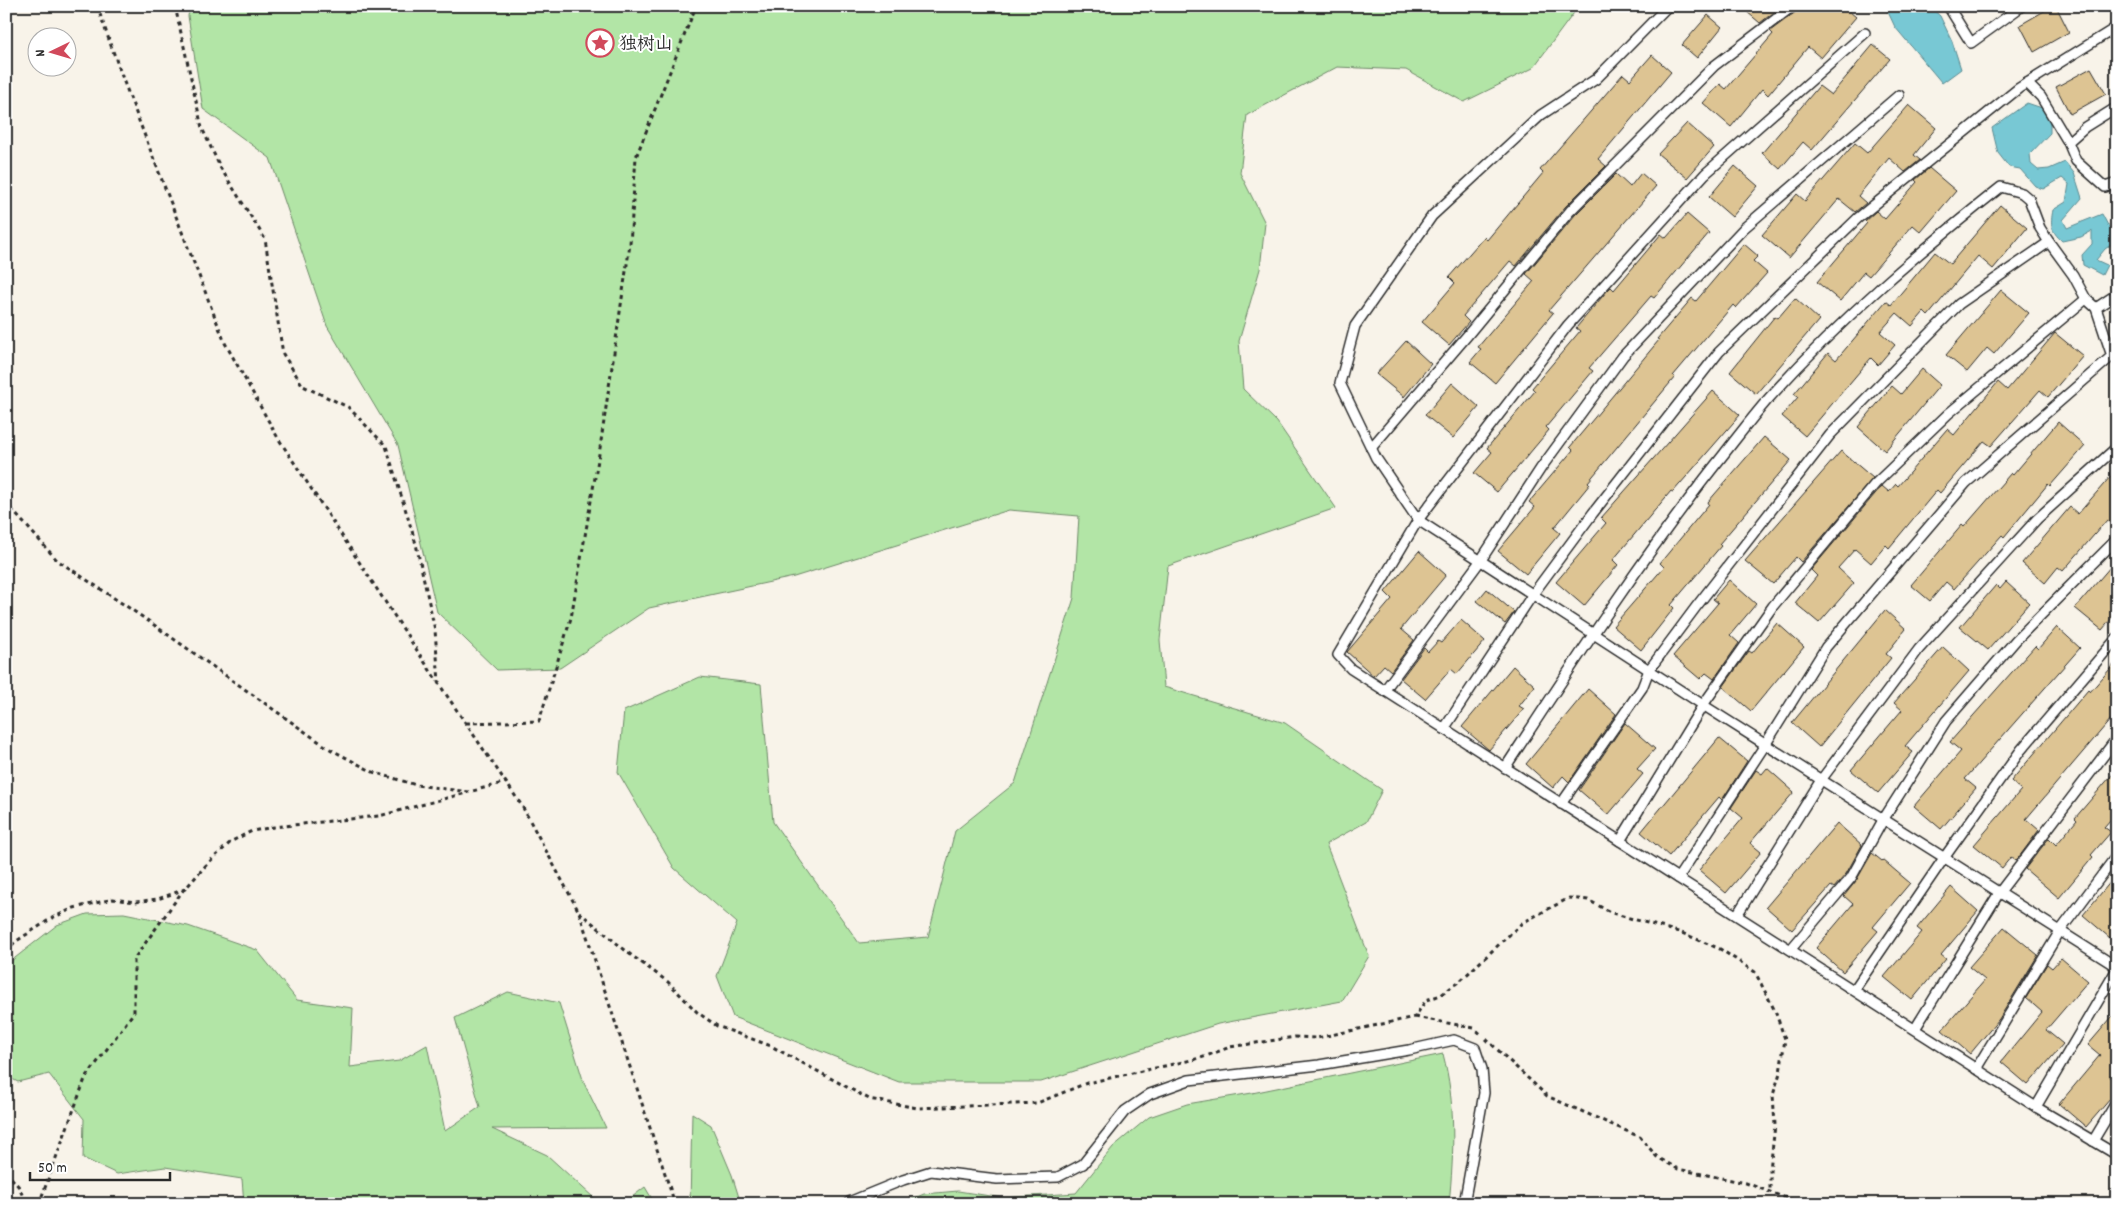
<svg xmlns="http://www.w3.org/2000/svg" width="2123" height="1210" font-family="Dekko,'LXGW WenKai TC',sans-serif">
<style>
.green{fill:#b2e5a6;stroke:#6e8868}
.water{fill:#78c8d4;stroke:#598990}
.building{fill:#ddc493;stroke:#2b2b2b}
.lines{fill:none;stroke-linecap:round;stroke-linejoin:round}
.service-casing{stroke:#2b2b2b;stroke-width:12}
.path{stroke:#2b2b2b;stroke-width:3;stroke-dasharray:4 4;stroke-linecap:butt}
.service{stroke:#fff;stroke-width:9}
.labels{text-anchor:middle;stroke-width:4;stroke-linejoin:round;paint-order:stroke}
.poi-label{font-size:18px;fill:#2b2b2b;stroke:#fff;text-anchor:start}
</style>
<rect width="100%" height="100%" fill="#f8f3e9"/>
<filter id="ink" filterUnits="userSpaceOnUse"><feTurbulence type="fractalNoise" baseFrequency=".02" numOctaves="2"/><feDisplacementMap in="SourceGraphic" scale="10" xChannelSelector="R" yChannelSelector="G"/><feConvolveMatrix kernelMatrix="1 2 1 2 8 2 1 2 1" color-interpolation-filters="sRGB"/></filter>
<g filter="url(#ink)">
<g class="green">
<path d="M190,6H1579L1533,68L1464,102L1406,70L1337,67L1247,115L1240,173L1265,223L1260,269L1239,341L1243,389L1277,422L1336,508L1168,566L1160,640L1164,687L1285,723L1382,790L1366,822L1326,844L1369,956L1342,1001L1218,1024L1041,1082H899L733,1017L717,976L737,923L674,868L618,772L624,711L700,677L761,684L773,822L859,943L928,937L955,831L1015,783L1074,598L1079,516L1009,510L794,577L649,608L560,668L497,670L437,612L398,445L327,326L270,158L203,109L188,16Z"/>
<path d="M124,913L188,926L257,950L297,1000L353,1008L350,1067L399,1061L427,1045L445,1131L480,1107L455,1018L508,992L559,1003L584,1083L606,1128L492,1129L547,1155L594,1198L613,1204H244L242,1179L165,1167L117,1174L83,1158L84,1119L49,1074L18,1082L6,1076V965L57,925L87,914Z"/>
<path d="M1443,1054C1456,1103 1454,1153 1449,1204H900L924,1194L958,1191L1003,1198L1076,1193L1113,1147L1149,1117L1187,1104L1252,1093Z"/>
<path d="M692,1113L711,1125L732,1175L741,1204H690Z"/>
<path d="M645,1187L655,1204H623Z"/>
</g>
<g class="water">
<path d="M1883,6H1929L1940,16L1952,41L1961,69L1942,83L1895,27L1888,12Z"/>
<path d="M2027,103L2042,108L2050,122V133L2030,154L2031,164L2038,170L2049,169L2065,162L2074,173L2082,198L2063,220L2067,228L2102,214L2112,233L2115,242L2105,249L2096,260L2107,265L2102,275L2083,265L2082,255L2092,244V231L2081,237L2062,241C2051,231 2050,225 2053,210L2066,202L2069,184L2062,178L2043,189L2035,186L2020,169L2009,167L1998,153L1992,128Z"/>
</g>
<g class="building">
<path d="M1740,6H1782L1760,23Z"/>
<path d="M1799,6H1843L1856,17L1821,58L1808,47L1768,95L1762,89L1731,127L1703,103L1720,84L1726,89L1773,34L1770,31L1797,11Z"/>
<path d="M2053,6H2056L2069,32L2034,52L2020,25Z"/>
<path d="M1708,15L1722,27L1697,58L1682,45Z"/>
<path d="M1873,45L1890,59L1812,150L1803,142L1780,169L1762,153L1819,86L1831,95Z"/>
<path d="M1652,55L1671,72L1598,159L1606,166L1565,207L1516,266L1510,261L1463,316L1469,322L1449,345L1422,322L1455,283L1449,277L1484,237L1487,240L1543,173L1540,170L1623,74L1630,80Z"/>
<path d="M2091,68L2106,94L2070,114L2056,87Z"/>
<path d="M1909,105L1936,128L1914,155L1920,160L1905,172L1889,158L1858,196L1866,203L1855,212L1839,199L1789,258L1762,235L1797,194L1805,201L1855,143L1867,153Z"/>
<path d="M1687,123L1714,147L1687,178L1658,154Z"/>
<path d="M1735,166L1758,186L1732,217L1709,197Z"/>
<path d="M1929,168L1956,191L1921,232L1913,225L1869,276L1864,272L1840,301L1817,282L1867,223L1865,221L1876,211L1885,219L1917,182L1915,180Z"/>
<path d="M1641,173L1656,186L1549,310L1553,313L1495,383L1470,362L1481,349L1478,347L1534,281L1526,274L1575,215L1616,174L1630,187Z"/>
<path d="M2000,205L2027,228L1993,269L1978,256L1928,316L1924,312L1912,326L1897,313L1880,332L1895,345L1878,365L1871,358L1805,436L1782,416L1798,397L1794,394L1828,353L1836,360L1886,301L1891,305L1935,252L1950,264Z"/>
<path d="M1687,214L1709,233L1654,298L1651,296L1589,368L1593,371L1546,427L1549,430L1497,492L1474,473L1492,452L1487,448L1535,391L1532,388L1580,331L1576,328L1607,291L1611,287L1614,290L1661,234L1666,238Z"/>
<path d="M1744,244L1758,256L1753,261L1767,273L1736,308L1733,305L1673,376L1675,377L1588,482L1590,484L1554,528L1560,533L1526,574L1498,551L1535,507L1529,502L1573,450L1570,447L1659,340L1657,339L1692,298L1696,301Z"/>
<path d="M2001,290L2029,313L1994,354L1987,348L1967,372L1946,355Z"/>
<path d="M1795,298L1819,320L1756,394L1730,372L1775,316L1778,318Z"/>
<path d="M2055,333L2083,356L2048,397L2040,390L1991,446L1984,441L1940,493L1937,490L1889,548L1886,545L1871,563L1855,549L1838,568L1854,583L1819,623L1795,603L1817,576L1811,570L1880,488L1882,486L1889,492L1896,484L1898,486L1947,429L1954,435L1998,382L2007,390Z"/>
<path d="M1406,341L1431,364L1404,397L1376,374Z"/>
<path d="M1922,369L1940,385L1885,451L1858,427L1892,386L1901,394Z"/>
<path d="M1452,383L1479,407L1453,438L1425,415Z"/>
<path d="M1713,391L1740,415L1673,492L1671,491L1613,560L1618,565L1584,606L1556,582L1606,523L1601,518Z"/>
<path d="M2058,422L2085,446L2050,486L2048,484L2004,537L2002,535L1954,589L1946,582L1930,601L1911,585L1962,525L1964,527L2011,473L2013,475Z"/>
<path d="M1764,437L1791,460L1719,544L1721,546L1671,605L1674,608L1641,650L1613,626L1664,567L1660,563L1709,504L1708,502Z"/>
<path d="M1841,451L1873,478L1801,562L1796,557L1773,584L1745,561Z"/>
<path d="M2117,469V528L2107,520L2063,571L2058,567L2045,583L2022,563L2070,507L2078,514Z"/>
<path d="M1419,551L1446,575L1401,629L1414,640L1391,671L1384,665L1374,676L1347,652L1392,599L1385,592Z"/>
<path d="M2117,559V612L2102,630L2075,608Z"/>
<path d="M1729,580L1756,604L1730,635L1739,643L1714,679L1706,673L1700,679L1673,656L1718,603L1713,599Z"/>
<path d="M2006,582L2029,603L1988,650L1960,627L1996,585L2000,589Z"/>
<path d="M1487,589L1514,612L1505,624L1477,601Z"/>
<path d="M1885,610L1906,629L1886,654L1891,658L1819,747L1792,723Z"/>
<path d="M1461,620L1485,641L1457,674L1451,669L1425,699L1401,679L1424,648L1428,652L1438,641L1441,643Z"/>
<path d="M1777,623L1804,647L1751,711L1723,687L1749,651L1752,653Z"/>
<path d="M2057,627L2080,648L1965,779L1976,788L1941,829L1914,806L1961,751L1950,742L2035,646L2038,649Z"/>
<path d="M1943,647L1969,671L1905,746L1913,752L1878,793L1851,770L1902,710L1894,703Z"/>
<path d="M2117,661V712L2026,819L2039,830L2016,861L2011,857L2002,868L1974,845L2021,790L2011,781L2088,690L2090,692Z"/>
<path d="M1513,666L1535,686L1519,706L1524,709L1489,750L1462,727Z"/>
<path d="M1588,689L1616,714L1569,782L1563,776L1553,788L1526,764Z"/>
<path d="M1625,723L1655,749L1637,769L1643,774L1608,815L1579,790Z"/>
<path d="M1719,738L1747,761L1722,800L1719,797L1669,856L1641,832Z"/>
<path d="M1767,768L1794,792L1750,843L1761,852L1726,893L1699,870L1743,818L1731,808L1756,770L1762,774Z"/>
<path d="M2117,769V812L2104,827L2111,832L2091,855L2093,857L2059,898L2025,869L2049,838L2056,845L2077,820L2075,818Z"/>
<path d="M1837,823L1862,845L1846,874L1834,888L1831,886L1792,930L1766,907Z"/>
<path d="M1872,853L1882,861L1883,860L1910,883L1873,927L1878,931L1843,972L1816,948L1853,904L1844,896L1856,881Z"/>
<path d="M2117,874V930L2110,938L2083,915Z"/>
<path d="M1951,887L1978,911L1941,955L1946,959L1912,1000L1884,977L1922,932L1917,928Z"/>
<path d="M2004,927L2038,955L1999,1019L1970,1054L1942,1030L1985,980L1969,967Z"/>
<path d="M2061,958L2088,981L2046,1030L2063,1044L2028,1085L2001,1062L2042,1012L2026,998L2047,964L2052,968Z"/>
<path d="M2117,1011V1069L2116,1068L2109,1077L2117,1083V1091L2086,1127L2059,1104L2100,1055L2088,1045Z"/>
</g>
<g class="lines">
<g class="service-casing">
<g id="service">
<path d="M1668,6L1596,79L1541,115L1432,216L1355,326L1340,383L1376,458L1418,520L1703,705L2117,967"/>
<path d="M1948,6L1971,43L2022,6"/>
<path d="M1865,33L1705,174L1568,325L1418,520L1338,655L1351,669L2036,1107L2117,1155"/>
<path d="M2027,83L2041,97L2068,142L2076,161L2105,187L2117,183"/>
<path d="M2068,142L2085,127L2117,107"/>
<path d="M2096,308L2117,294"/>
<path d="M1371,448L1466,337L1570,211L1714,66L1793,6"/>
<path d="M1384,691L1481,560L1541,468L1623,356L1744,228L1899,95"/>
<path d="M1444,729L1533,594L1593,513L1719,352L1858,218L2019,88L2117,27"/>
<path d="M1505,768C1575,661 1644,554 1724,454C1739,435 1754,415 1770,397C1840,319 1919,252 2001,187L2022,193L2029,199L2040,228L2049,242L2073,275L2086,299L2096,308L2112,356L2117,359"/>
<path d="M1561,804L1642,688L1649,670L1696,607L1830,435L1959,304L2049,242"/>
<path d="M1620,841L1703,705L1773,606L1875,484L1948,414L2086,299"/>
<path d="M1678,878L1765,745L1826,647L1966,483L2112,356"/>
<path d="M1737,915L1821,780L1919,649L2037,519L2117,447"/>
<path d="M1791,949L1851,878L1883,820L1946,721L2016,640L2117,539"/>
<path d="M1854,990L1944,858L2021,750L2117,638"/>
<path d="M1915,1029L1999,893L2117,738"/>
<path d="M1976,1069L2060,931L2117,855"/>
<path d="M2036,1107L2117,969"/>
<path d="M2093,1141L2117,1101"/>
<path d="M848,1204L849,1202L903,1180L931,1171L997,1179L1058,1177L1083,1164L1125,1111L1150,1094L1189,1080L1319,1065L1409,1050L1454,1040L1475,1048L1482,1069L1484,1093L1464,1204"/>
</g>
</g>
<g class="path">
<path d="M97,6L124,82L225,343L278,438L439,684L522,806L579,912L675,1204"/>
<path d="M175,6L202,128L220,167L265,239L283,354L303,386L348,407L386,446L416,544L435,630L439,682"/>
<path d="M6,503L57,560L147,620L328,748L373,772L416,785L469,792L506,782"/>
<path d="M466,723L539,721L571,618L600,448L630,244L636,157L696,6"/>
<path d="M579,912L631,955L668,982L697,1012L717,1026L771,1046L869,1099L917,1108L1037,1103L1087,1083L1201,1058L1230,1047L1295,1037L1317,1038L1415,1017L1426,1000L1441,995L1461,980L1522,923L1569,898L1588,900L1612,913L1682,933L1720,949L1755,972L1775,1011L1785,1039L1780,1073L1773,1095L1775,1125L1770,1170V1193"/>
<path d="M6,951L15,942L52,918L74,908L113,899L135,902L158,899L185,889L207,864L232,841L252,831L274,827L379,816L466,793"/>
<path d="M1415,1017L1474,1028L1482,1035"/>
<path d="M1486,1039L1547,1096L1640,1137L1657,1157L1678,1169L1746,1183L1802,1204"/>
<path d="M6,1172L19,1187L26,1204"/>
<path d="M39,1204L85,1079L134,1012V959L184,889"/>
</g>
<use href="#service" class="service"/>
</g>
</g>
<defs>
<g id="sight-ring" transform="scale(1.4375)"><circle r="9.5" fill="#fff" stroke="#d1495b" stroke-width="1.5"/><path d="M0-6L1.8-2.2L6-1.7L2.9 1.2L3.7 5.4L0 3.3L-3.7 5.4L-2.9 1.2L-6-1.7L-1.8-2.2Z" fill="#d1495b"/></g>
</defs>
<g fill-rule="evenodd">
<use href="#sight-ring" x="600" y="43"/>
</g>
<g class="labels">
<g class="poi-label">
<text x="619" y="49">独树山</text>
</g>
</g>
<rect width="2123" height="1210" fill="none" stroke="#fff" stroke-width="25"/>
<rect x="12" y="12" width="2098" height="1185" fill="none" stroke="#2b2b2b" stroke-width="2" filter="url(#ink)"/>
<g transform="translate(52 52) rotate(265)"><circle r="24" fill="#ffffff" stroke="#aaaaaa"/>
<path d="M0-4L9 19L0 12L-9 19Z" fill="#d1495b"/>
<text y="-8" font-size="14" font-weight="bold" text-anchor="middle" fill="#2b2b2b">N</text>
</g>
<path d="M30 1172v8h140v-8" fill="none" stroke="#2b2b2b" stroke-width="2.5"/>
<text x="38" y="1172" font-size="15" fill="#2b2b2b" stroke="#ffffff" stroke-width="4" paint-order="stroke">50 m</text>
</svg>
